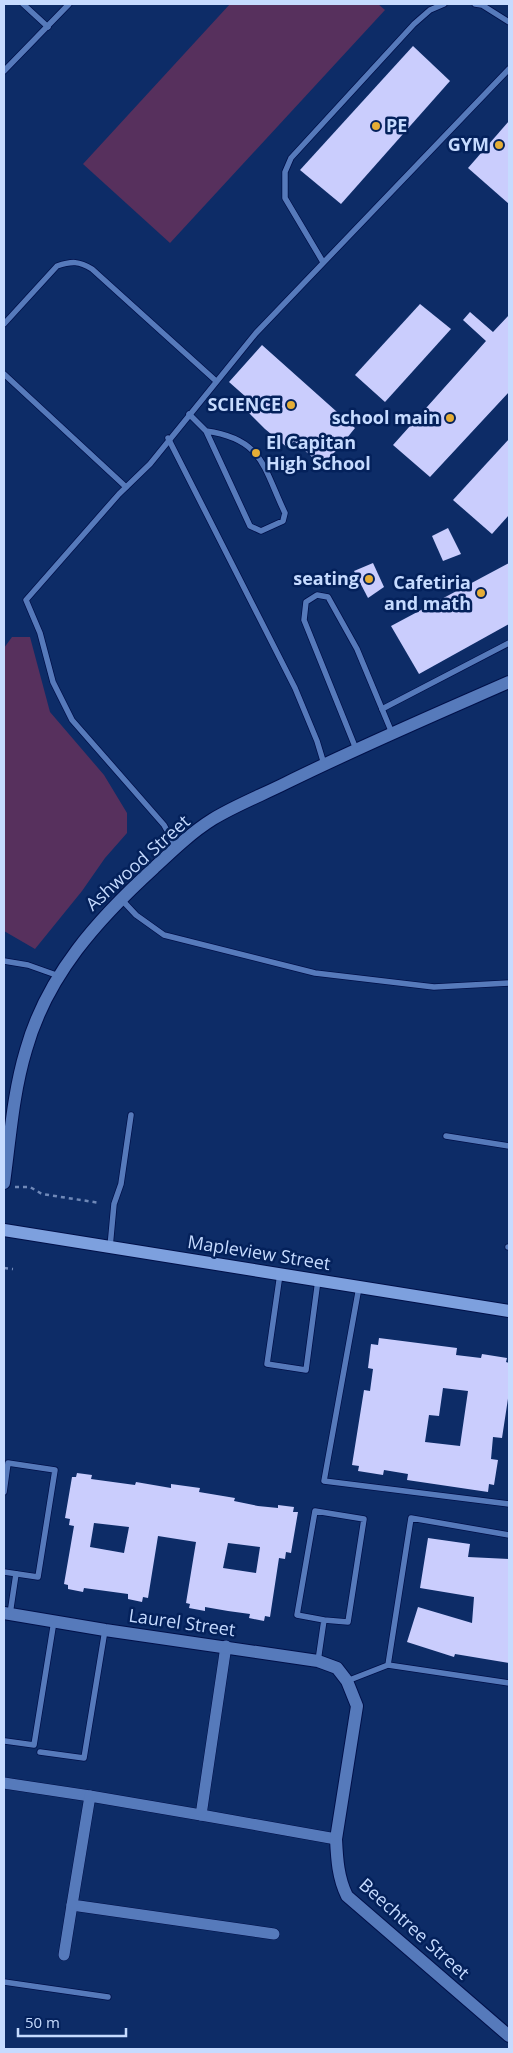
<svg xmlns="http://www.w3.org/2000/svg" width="513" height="2053" font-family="'Open Sans',sans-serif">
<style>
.park{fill:#57305d}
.building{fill:#cacdfd;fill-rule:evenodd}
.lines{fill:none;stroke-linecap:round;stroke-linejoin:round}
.service-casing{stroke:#001049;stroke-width:7}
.minor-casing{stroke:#001049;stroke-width:12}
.tertiary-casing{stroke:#001049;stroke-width:14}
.secondary-casing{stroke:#001049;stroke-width:14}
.primary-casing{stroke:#001049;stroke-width:14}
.path{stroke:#7089b8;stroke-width:2.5;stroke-dasharray:4 4;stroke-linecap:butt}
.service{stroke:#567abb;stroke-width:5.5}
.minor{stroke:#567abb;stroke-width:11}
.tertiary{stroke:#567abb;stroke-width:12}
.secondary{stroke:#567abb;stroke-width:12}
.primary{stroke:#7da0de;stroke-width:12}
.poi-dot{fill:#e5ad36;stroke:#04215b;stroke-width:2}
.labels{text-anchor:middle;stroke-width:5;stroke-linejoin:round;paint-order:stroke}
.poi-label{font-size:18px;font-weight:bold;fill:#c6dbff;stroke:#04215b;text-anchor:end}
.street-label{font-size:18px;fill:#c6dbff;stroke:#04215b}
</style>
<rect width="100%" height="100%" fill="#0d2c67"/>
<g class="park">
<path d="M230,4H378L385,10L170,243L83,164Z"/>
<path d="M12,637H30L50,712L104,775L127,813V833L105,858L82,891L35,949L4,931V648Z"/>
</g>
<g class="building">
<path d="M413,46L450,81L341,204L300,170Z"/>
<path d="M509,121V204L468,168Z"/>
<path d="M420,304L451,329L385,402L355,375Z"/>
<path d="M470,312L493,332L509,315V392L430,477L393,445L486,341L463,320Z"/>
<path d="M262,345L355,428L338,449L321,465L294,441L288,448L265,429L249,413L255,405L229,382Z"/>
<path d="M509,439V515L492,534L453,500Z"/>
<path d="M448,528L461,554L443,561L432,536Z"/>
<path d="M373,563L384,587L368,598L354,571Z"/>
<path d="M509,563V624L419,674L391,626Z"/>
<path d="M379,1338L457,1348L456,1355L481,1358L482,1354L507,1358L506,1362L509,1363V1392L502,1438L493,1437L491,1459L498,1460L494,1485L489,1484L488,1492L407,1480L408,1474L384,1470L383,1475L358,1471L359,1466L352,1465L364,1390L370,1391L373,1369L368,1368L371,1344L378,1345ZM443,1388L468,1391L460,1446L425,1442L429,1415L439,1416Z"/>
<path d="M77,1473L92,1475L91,1479L135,1485L136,1482L171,1488V1484L200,1488L199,1492L235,1498L234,1501L258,1506L278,1508V1505L294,1507L293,1512H298L291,1553L286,1552L285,1559L279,1558L270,1617L265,1616L264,1621L249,1618L250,1614L228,1611L205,1607V1611L189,1608L190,1604L186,1603L196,1542L158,1536L148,1598L143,1597L142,1602L128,1599V1594L84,1588L83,1592L68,1589V1585L64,1584L74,1526L69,1525L70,1519L65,1518L72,1477H76ZM94,1523L129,1527L124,1553L90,1547ZM228,1543L260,1547L256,1573L223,1568Z"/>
<path d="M428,1538L470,1544L468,1557L509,1559V1663L455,1654L454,1657L407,1642L418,1607L472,1623L474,1597L420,1588Z"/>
</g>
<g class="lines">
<g class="service-casing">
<g id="service">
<path d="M23,4L48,27"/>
<path d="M475,4L482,5L509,22"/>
<path d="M4,71L69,4"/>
<path d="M323,262L285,198V172L291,158L414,24L430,10L444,4"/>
<path d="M4,324L57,266C72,261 79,261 92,269L216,381"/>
<path d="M4,374L126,487"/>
<path d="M189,414L206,431L250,526L261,531L283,521L285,513C263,467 263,439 206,431"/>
<path d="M168,438L295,688L317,741L324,764"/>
<path d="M382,709L509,643"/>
<path d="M356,749L304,620L306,602L317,595L328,597L357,649L392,733"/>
<path d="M176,847L164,825L72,720L53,682L40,633L26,600L119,494L150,464L256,333L509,69"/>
<path d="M122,900L136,915L164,935L315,973L434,987L509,983"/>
<path d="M4,961L28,965L59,976"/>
<path d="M446,1136L509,1146"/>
<path d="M110,1247L114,1204L121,1184L131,1115"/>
<path d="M508,1247H509"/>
<path d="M280,1274L267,1364L306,1370L318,1280"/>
<path d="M359,1287L324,1481L509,1504"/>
<path d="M4,1492L8,1463L55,1470L38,1577L4,1572"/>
<path d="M10,1614L16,1574"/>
<path d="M318,1661L324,1620L348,1622L364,1519L315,1511L297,1615L324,1620"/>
<path d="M388,1665L509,1683"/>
<path d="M347,1681L388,1665L411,1518L509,1535"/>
<path d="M5,1741L34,1745L54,1621"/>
<path d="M40,1752L84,1758L105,1630"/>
<path d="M4,1982L108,1997"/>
</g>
</g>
<g class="minor-casing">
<g id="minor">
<path d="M226,1646L201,1815L336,1839"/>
<path d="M4,1783L90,1796"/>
<path d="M201,1815L90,1796L72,1905L274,1934"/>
<path d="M64,1955L72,1905"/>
</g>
</g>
<g class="tertiary-casing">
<path id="tertiary" d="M4,1613L105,1630L318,1661L337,1668L347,1681L357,1706L336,1839C337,1859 338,1878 347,1896L509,2036"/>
</g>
<g class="secondary-casing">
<path id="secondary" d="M4,1183C10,1139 13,1093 26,1050C47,975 98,919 154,868C172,851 192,832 213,819C236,805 262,795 286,783C359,747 434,715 509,682"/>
</g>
<g class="primary-casing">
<path id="primary" d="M4,1230L509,1311"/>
</g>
<g class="path">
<path d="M15,1187H30L42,1194L100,1203"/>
<path d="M4,1268L13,1269"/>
</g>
<use href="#service" class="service"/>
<use href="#minor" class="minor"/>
<use href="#tertiary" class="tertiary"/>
<use href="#secondary" class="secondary"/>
<use href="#primary" class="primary"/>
</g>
<g class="poi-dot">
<circle cx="376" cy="126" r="5"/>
<circle cx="499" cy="145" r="5"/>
<circle cx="291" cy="405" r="5"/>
<circle cx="450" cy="418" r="5"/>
<circle cx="256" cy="453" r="5"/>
<circle cx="369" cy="579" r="5"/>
<circle cx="481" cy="593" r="5"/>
</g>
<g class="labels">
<g class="poi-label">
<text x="386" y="132" text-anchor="start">PE</text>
<text x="489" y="151">GYM</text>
<text x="281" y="411">SCIENCE</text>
<text x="440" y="424">school main</text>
<text x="266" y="449" text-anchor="start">El Capitan<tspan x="266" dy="21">High School</tspan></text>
<text x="359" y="585">seating</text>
<text x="471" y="589">Cafetiria<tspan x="471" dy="21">and math</tspan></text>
</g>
<g class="street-label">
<text transform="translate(138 863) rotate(-42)" y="6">Ashwood Street</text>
<text transform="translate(259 1253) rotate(9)" y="6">Mapleview Street</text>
<text transform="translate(182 1623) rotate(8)" y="6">Laurel Street</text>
<text transform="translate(414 1929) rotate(42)" y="6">Beechtree Street</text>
</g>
</g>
<rect width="513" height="2053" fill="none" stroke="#c6dbff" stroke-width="10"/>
<path d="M18 2028v8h108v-8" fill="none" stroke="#c6dbff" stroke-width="2.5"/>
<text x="25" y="2028" font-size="15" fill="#c6dbff" stroke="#04215b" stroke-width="4" paint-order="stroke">50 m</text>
</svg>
